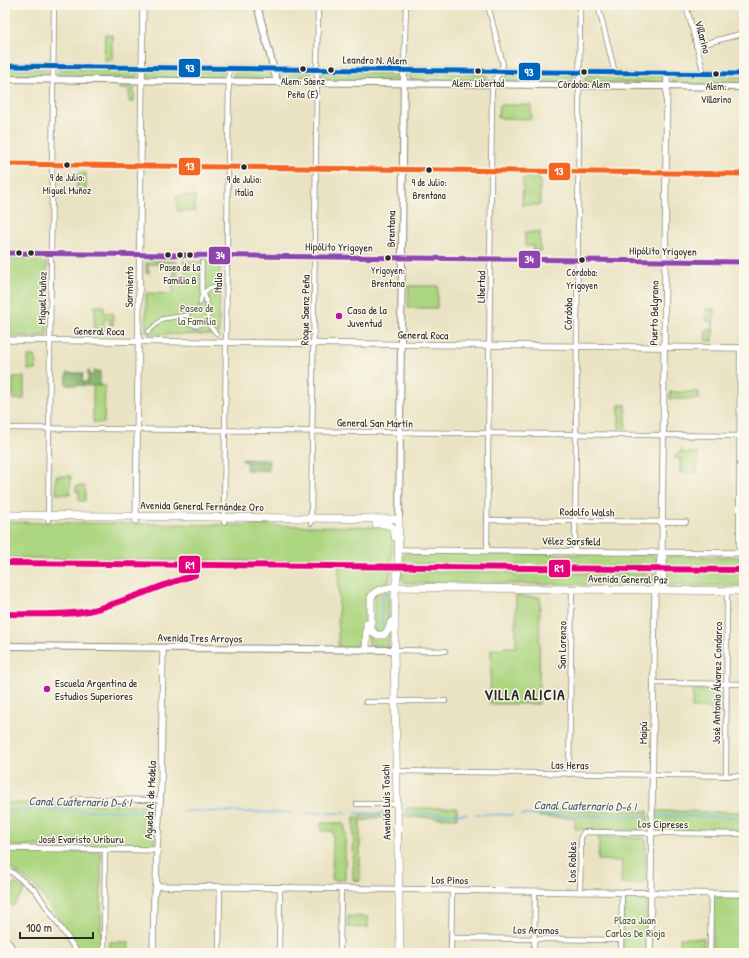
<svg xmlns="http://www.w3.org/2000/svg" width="749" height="958" font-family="'Patrick Hand',sans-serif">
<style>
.green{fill:#add681;stroke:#6c8056}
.forest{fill:#8ab76f;stroke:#5a714d}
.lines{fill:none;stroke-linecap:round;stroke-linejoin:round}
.stream{stroke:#7bb3ea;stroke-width:1.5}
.pedestrian-tunnel{stroke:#c4bea5;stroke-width:3.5;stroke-dasharray:3.5 2;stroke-linecap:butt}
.pedestrian-casing{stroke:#8a8777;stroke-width:5}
.minor-casing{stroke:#8a8777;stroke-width:6}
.tertiary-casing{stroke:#8a8777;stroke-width:7}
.secondary-casing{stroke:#8a8777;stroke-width:8}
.primary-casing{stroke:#8a8777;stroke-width:8}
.pedestrian{stroke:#fff;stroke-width:3.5}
.minor{stroke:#fff;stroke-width:4.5}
.tertiary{stroke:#fff;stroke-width:5.5}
.secondary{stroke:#fff;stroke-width:6}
.primary{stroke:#fff;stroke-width:7}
.bus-1-casing{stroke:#fbf7ec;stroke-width:8}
.bus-2-casing{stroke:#fbf7ec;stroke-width:8}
.bus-3-casing{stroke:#fbf7ec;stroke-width:8}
.bus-1{stroke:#8e44ad;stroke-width:5}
.bus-2{stroke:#0065bd;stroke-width:5}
.bus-3{stroke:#f26522;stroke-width:5}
.rail-1-casing{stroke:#fbf7ec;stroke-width:9}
.rail-1{stroke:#e5007d;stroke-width:6}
.bus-dot{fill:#2b2b2b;stroke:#fbf7ec;stroke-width:1.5}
.poi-dot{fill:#b5179e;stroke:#fbf7ec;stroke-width:1.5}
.labels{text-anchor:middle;stroke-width:3;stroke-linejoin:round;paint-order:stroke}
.bus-label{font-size:10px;fill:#2b2b2b;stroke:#fbf7ec}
.street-label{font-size:11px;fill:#2b2b2b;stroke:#fbf7ec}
.park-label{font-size:11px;fill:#4c5640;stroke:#fbf7ec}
.poi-label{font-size:11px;fill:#2b2b2b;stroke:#fbf7ec;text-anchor:start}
.water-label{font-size:12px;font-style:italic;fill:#475b6e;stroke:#fbf7ec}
.district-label{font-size:15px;font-weight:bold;letter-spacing:1px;fill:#2b2b2b;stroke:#fbf7ec}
.line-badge{stroke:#fbf7ec;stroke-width:1.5}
.badge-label{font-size:11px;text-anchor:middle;font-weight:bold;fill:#fff}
</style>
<rect width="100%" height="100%" fill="#fbf7ec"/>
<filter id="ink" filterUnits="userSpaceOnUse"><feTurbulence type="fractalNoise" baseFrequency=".025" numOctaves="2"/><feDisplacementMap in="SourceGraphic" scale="8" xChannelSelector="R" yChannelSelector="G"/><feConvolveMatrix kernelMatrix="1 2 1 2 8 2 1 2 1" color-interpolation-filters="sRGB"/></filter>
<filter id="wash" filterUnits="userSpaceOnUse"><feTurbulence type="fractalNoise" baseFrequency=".012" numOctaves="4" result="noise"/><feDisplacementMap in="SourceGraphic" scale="16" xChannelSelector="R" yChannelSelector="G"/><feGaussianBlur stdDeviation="0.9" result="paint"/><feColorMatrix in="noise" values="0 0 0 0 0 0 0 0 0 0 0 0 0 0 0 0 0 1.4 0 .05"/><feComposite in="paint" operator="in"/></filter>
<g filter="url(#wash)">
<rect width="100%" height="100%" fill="#eae3c3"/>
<g class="green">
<path d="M105,34L112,35V60H104Z"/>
<path d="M5,68L46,69L49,73L45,77L5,76Z"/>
<path d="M60,69L135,70L138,74L135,78L60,77L57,74Z"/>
<path d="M149,70L222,71L225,75L222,78H148L146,73Z"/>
<path d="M238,71L268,72L271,76L267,79H237L234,78L233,74Z"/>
<path d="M283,72H308L311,73L312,76L309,80L281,79L279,75Z"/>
<path d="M323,72L397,73L400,77L397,80H324L321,77Z"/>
<path d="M411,73L485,74L488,77L484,81L411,80L409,76Z"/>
<path d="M508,74L573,75L575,79L572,83L508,82L505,79V77Z"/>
<path d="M587,75H659L663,79L660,83H588L585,81L584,79Z"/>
<path d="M674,76L744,77V84L673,83L671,79Z"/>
<path d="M119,86H133L134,88V102H129V89H119Z"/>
<path d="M499,105H531V119L498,118Z"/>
<rect x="77" y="173" width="9" height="18"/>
<path d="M523,178H540V205H522Z"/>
<rect x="177" y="196" width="18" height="15"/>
<path d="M525,232L530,233L531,232H540V252L533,251V246H525Z"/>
<path d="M5,258L47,259V332L46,336H5Z"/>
<path d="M148,260L177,261V272H173V263L158,262V264H148L149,273H146V262Z"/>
<path d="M183,261L218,262L220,265L219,333L216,335L149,334L146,331V308L147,306L146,304V293L173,294V274L185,275V271L188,270V263H183Z"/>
<path d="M409,286H438L437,308H408Z"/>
<path d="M95,306H104V313H113V325H110L109,319H104V334H94Z"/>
<path d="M706,309H714L713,341H706V330H712V321H706Z"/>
<path d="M28,356H34V358H36V362H37L36,370H28Z"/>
<rect x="13" y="377" width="11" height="22"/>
<path d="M93,385L105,386L104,423L93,422Z"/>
<rect x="670" y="392" width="29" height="7"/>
<rect x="619" y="405" width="7" height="23"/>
<path d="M682,448V453H698L697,473H680V458H675V455L679,453Z"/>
<path d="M56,476H71L70,494H56Z"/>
<path d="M76,486H85V501H79V492L76,491Z"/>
<path d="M5,522L387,527L393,531L391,570L389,582C377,585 368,586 365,600V637C361,649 348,647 338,647L339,562L5,558Z"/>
<path d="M408,553L653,555L657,559L658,567L407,564V571L657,574L654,582L647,585L406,583L402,580L401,560L404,554Z"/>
<path d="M668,556L744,557V586L668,585L665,584L666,558Z"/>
<path d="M389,591V621L384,631L379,633L373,629L374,595Z"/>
<path d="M516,596L540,597L539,704H490L491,649H502L503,647H516Z"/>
<path d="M369,631L389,633V645L386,646L369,645Z"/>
<path d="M693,690H717L720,694L719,717H712V708H692Z"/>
<path d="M5,803L156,805L154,846L151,847L5,846Z"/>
<path d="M406,808H457V818L406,817Z"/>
<path d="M539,810L648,811V827L644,830L575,829V818L539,817Z"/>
<path d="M656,811L744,812V831L658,830L655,826Z"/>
<path d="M360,815H388V818H371L370,820H360V881L353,880L354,817H360Z"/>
<path d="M321,823H342L345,826V880H332L333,831H321Z"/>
<path d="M599,837L644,838L646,841L645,881L642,884H621L622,861L598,860Z"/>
<path d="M5,851L100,852L101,856V953H81L37,888L5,864Z"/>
<path d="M15,883L25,890L13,906L5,900V897Z"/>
<path d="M627,895H644L647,897V953H623L624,898Z"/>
<path d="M717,897H744V953H712L713,899Z"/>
<path d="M348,916L368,917V928L348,927Z"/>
<rect x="680" y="938" width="24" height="9"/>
<path d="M110,942H129L128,953H110Z"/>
</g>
<g class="forest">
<path d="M88,370H89V375H94V371H100V386L66,385L67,373H83L82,382H88Z"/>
<path d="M242,459L269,460L268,471L246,470L247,461H242Z"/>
</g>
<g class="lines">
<g class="stream">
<path d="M386,628H384L382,626V597L384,595L389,593"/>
<path d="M5,810L156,811"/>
<path d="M181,811L294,813"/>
<path d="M308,813H347"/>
<path d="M354,813H389"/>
<path d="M404,814H467"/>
<path d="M476,814L513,815"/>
<path d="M521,815L648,816"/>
<path d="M657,816L744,817"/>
</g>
</g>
</g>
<g filter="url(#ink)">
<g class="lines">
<path class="pedestrian-tunnel" d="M188,315L195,310L200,303"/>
<g class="pedestrian-casing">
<g id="pedestrian">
<path d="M204,292L211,287L219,286"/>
<path d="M200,303L202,294V262"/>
<path d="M178,317C187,323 196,329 206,322L209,313L204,292"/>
<path d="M206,322L217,334"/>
<path d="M148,332L162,319L188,315"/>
</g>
</g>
<g class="minor-casing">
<g id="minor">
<path d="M598,5L615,73"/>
<path d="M686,5L704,74"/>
<path d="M696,46L744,33"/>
<path d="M404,70L406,5"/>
<path d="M5,164L744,174"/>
<path d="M5,428L744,436"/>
<path d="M48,520L54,5"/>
<path d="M487,520L686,522"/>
<path d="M224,522L229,69"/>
<path d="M311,523L318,5"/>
<path d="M487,550L492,90L493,84L503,65L488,5"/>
<path d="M575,551L580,5"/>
<path d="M739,553L740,348"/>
<path d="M394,650L445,651"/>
<path d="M654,683L744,684"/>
<path d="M395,701H445"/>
<path d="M366,702H395"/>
<path d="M396,771L744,776"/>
<path d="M569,774L572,589"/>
<path d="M726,776L727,591"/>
<path d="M75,799L161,800"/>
<path d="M357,804H397"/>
<path d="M5,867L35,890L78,953"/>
<path d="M580,892L581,837L584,832L744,834"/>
<path d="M5,937L16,953"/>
<path d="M451,938L621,940"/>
<path d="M104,953L105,849"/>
<path d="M219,953L220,887"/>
<path d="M279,953L280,887"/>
<path d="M340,953L341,888"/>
<path d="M451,953L452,890"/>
<path d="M534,953L535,891"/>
<path d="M621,953L622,892"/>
<path d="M710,953L711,893"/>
</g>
</g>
<g class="tertiary-casing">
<g id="tertiary">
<path d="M5,253L744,262"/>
<path d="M5,340L744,348"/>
<path d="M136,521L143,5"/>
<path d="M398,550L744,553"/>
<path d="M662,552L664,559L663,590"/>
<path d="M5,848L157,850"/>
<path d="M156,886L744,894"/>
<path d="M153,953L154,896L156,886L157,850L161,787L163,648"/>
<path d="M650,953L655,590C660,576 657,564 662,552L667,73"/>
</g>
</g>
<g class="secondary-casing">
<g id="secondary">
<path d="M257,5L277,82"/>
<path d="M5,66L744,74"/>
<path d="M5,79L744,87"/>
<path d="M399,519L404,70"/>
<path d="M5,646L394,650"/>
</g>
</g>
<g class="primary-casing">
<g id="primary">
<path d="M5,515L399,519L398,567L395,594V642L394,650L400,953"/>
<path d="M376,524C387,524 395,523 395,537"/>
<path d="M391,622L389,629L384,635H376L371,630V598C375,589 383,590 392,587L744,591"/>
<path d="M366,650L367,623"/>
</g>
</g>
<use href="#pedestrian" class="pedestrian"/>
<use href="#minor" class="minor"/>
<use href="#tertiary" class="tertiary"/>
<use href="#secondary" class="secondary"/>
<use href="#primary" class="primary"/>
<g class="bus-1-casing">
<path id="bus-1" d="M5,253L744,262"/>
</g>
<g class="bus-2-casing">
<path id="bus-2" d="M5,66L744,74"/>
</g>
<g class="bus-3-casing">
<path id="bus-3" d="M5,164L744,174"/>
</g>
<use href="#bus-1" class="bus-1"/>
<use href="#bus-2" class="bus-2"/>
<use href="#bus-3" class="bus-3"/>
<g class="rail-1-casing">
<g id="rail-1">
<path d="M5,563L744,570"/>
<path d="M5,614C32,614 61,616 88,611C124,603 159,585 195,575"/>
</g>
</g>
<use href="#rail-1" class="rail-1"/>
</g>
</g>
<g class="bus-dot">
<circle cx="303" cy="69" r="3.5"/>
<circle cx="331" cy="70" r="3.5"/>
<circle cx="478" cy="71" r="3.5"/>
<circle cx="584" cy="72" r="3.5"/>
<circle cx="716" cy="74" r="3.5"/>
<circle cx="67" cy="165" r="3.5"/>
<circle cx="244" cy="167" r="3.5"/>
<circle cx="429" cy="170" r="3.5"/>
<circle cx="19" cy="253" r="3.5"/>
<circle cx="31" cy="253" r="3.5"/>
<circle cx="168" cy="255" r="3.5"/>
<circle cx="180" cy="255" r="3.5"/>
<circle cx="190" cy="255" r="3.5"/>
<circle cx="388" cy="258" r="3.5"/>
<circle cx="582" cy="260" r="3.5"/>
</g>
<g class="poi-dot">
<circle cx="339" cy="316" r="4"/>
<circle cx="47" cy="689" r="4"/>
</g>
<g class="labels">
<g class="bus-label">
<text x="303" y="85">Alem: Sáenz<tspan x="303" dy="13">Peña (E)</tspan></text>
<text x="478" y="87">Alem: Libertad</text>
<text x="584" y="88">Córdoba: Alem</text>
<text x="716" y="90">Alem:<tspan x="716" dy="13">Villarino</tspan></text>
<text x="67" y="181">9 de Julio:<tspan x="67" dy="13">Miguel Muñoz</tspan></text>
<text x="244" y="183">9 de Julio:<tspan x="244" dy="13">Italia</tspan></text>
<text x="429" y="186">9 de Julio:<tspan x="429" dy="13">Brentana</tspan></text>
<text x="180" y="271">Paseo de La<tspan x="180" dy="13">Familia B</tspan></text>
<text x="388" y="274">Yrigoyen:<tspan x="388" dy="13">Brentana</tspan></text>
<text x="582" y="276">Córdoba:<tspan x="582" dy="13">Yrigoyen</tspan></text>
</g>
<g class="street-label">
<text transform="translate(703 37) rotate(75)" y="4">Villarino</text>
<text transform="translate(375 60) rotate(1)" y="4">Leandro N. Alem</text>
<text transform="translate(391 229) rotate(-89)" y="4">Brentana</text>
<text transform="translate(339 247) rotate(1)" y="4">Hipólito Yrigoyen</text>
<text transform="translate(663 251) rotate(1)" y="4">Hipólito Yrigoyen</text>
<text transform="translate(218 283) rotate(-89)" y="4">Italia</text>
<text transform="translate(129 287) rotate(-89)" y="4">Sarmiento</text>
<text transform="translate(481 287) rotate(-89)" y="4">Libertad</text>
<text transform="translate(42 298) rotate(-89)" y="4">Miguel Muñoz</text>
<text transform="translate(305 310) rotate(-89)" y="4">Roque Saenz Peña</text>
<text transform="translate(654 313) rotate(-89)" y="4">Puerto Belgrano</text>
<text transform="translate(568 314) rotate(-89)" y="4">Córdoba</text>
<text transform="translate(99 331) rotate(1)" y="4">General Roca</text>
<text transform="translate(423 335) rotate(1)" y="4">General Roca</text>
<text transform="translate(375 423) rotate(1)" y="4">General San Martín</text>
<text transform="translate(202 506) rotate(1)" y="4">Avenida General Fernández Oro</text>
<text transform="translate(587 512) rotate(1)" y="4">Rodolfo Walsh</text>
<text transform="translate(571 541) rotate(1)" y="4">Vélez Sarsfield</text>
<text transform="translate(628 579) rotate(1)" y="4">Avenida General Paz</text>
<text transform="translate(200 638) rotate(1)" y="4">Avenida Tres Arroyos</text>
<text transform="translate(562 645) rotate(-89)" y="4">San Lorenzo</text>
<text transform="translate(717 683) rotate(-89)" y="4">José Antonio Álvarez Condarco</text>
<text transform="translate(643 733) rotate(-89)" y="4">Maipú</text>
<text transform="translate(570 765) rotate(1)" y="4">Las Heras</text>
<text transform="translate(150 800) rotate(-87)" y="4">Agueda A. de Medela</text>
<text transform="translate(386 802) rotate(-91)" y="4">Avenida Luis Toschi</text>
<text transform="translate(663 824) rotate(1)" y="4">Los Cipreses</text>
<text x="81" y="843">José Evaristo Uriburu</text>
<text transform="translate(572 862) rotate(-89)" y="4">Los Robles</text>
<text transform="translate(450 880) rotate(1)" y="4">Los Pinos</text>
<text transform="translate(536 930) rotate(1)" y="4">Los Aromos</text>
</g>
<g class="park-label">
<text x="197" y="312">Paseo de<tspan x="197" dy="13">la Familia</tspan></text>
<text x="635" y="924">Plaza Juan<tspan x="635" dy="13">Carlos De Rioja</tspan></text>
</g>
<g class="poi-label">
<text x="347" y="314">Casa de la<tspan x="347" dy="13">Juventud</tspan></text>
<text x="55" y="687">Escuela Argentina de<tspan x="55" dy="13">Estudios Superiores</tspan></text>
</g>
<g class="water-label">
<text transform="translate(80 802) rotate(1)" y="4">Canal Cuaternario D-6 I</text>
<text transform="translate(585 806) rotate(1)" y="4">Canal Cuaternario D-6 I</text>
</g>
<g class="district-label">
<text x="525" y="700">VILLA ALICIA</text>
</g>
</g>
<g class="line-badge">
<rect x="178" y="58" width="23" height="20" rx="4" fill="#0065bd"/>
<rect x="518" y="62" width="23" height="19" rx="4" fill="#0065bd"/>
<rect x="178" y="157" width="23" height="19" rx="4" fill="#f26522"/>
<rect x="548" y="162" width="23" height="19" rx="4" fill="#f26522"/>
<rect x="208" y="246" width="23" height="19" rx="4" fill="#8e44ad"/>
<rect x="518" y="250" width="23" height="19" rx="4" fill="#8e44ad"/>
<rect x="178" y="555" width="23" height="19" rx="4" fill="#e5007d"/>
<rect x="548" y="559" width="23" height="19" rx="4" fill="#e5007d"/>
</g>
<g class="badge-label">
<text x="190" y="72">93</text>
<text x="529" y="76">93</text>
<text x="190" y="170">13</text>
<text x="559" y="175">13</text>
<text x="220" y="259">34</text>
<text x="529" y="263">34</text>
<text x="190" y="569">R1</text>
<text x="559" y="572">R1</text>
</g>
<rect width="749" height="958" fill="none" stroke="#fbf7ec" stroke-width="20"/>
<path d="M20 932v6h73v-6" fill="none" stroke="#2b2b2b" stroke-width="2"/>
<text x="26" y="932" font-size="12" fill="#2b2b2b" stroke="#fbf7ec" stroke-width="3" paint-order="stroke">100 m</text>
</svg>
